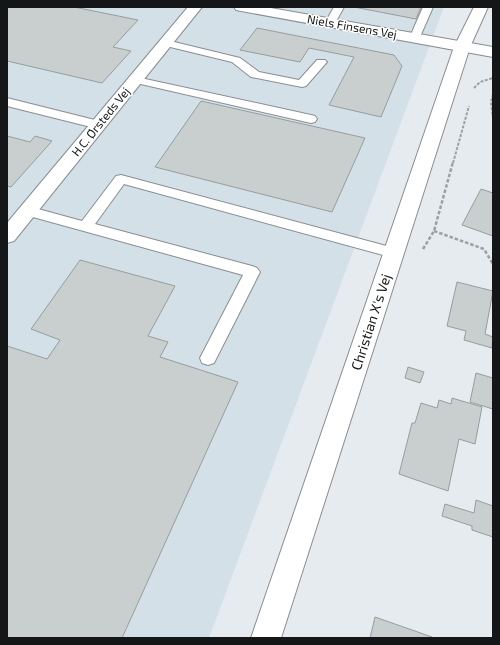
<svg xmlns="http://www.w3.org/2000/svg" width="500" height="645" font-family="'Exo 2',sans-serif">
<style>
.built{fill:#d4e0e8}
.building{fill:#c9cfcf;stroke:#979d9d}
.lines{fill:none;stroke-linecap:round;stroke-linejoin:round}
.service-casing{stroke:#898e91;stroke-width:2}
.minor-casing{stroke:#898e91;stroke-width:2}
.tertiary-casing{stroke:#898e91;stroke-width:2}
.path-far1{stroke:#9ca0a3;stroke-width:2;stroke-dasharray:3 1.5;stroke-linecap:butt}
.path{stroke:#9ca0a3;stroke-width:2.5;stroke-dasharray:3.5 2;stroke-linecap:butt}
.service{fill:#fff;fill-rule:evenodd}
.minor{fill:#fff;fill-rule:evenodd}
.tertiary{fill:#fff;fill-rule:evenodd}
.labels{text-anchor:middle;stroke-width:3;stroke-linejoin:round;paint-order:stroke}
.far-street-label{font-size:12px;fill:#141617;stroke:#fff}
.street-label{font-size:14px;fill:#141617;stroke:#fff}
</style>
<rect width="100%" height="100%" fill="#e6ebef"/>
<path class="built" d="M7,7H444L209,638H7Z"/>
<g class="building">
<path d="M7,7H74L138,20L113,47L131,51L102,83L7,61Z"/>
<path d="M354,7H421L416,19Z"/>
<path d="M257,28L394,55L402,66L381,117L329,105L354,57L309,48L300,62L240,50Z"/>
<path d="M201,101L365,138L332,212L155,167Z"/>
<path d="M7,136L30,142L35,136L52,141L11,187L7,186Z"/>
<path d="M481,189L493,193V236L462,225Z"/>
<path d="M80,260L175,286L148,336L168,342L160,357L238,382L122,638H7V346L47,359L60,340L31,329Z"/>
<path d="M457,282L493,291L485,334L493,337L492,348L464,340L466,331L447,326Z"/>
<path d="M408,367L424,372L420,383L405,378Z"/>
<path d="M476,373L493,378V409L470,402Z"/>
<path d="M452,398L482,407L475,444L459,439L448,491L399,474L412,423H415L421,403L437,408L439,400L451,404Z"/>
<path d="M476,500L493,506V537L472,530V526L442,516L445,504L474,513Z"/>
<path d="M375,617L432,637V638H370Z"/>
</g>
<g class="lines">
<g class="service-casing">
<g id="service">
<path d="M334,7H344L334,25H326L325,23Z"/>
<path d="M423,7H433L419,39L418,41H410L409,39Z"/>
<path d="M166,40L240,58L259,72L299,80L317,60H325L327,62L306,86L302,87L251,77L232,62L162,45L161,43L162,41Z"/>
<path d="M136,77L311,115L315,116L317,119L315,122L311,123L132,82L130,80L132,78Z"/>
<path d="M7,98L103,122L105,125L103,128L99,129L7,106Z"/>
<path d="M121,175L394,248L399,249L401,253L399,257L394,258L124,184L95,224L252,266L257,268L260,272L214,363L208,365L202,363L200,358L243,275L22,214L20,211L22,208L27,206L82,221L116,176Z"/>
</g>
</g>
<g class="minor-casing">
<g id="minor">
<path d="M188,7H202L14,241L7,243V223Z"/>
<path d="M234,7H265L493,47V57L241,11L236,10Z"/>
</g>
</g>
<g class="tertiary-casing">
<path id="tertiary" d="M474,7H488L470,47L281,638H251L454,47Z"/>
</g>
<g class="path-far1">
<path d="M474,88L480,82L493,78"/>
<path d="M493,94L491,102L493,118"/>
<path d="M453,163L469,106"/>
</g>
<g class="path">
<path d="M434,231L484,249L493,264"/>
<path d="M423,249L434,231L453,162"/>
</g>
<use href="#service" class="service"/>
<use href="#minor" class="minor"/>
<use href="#tertiary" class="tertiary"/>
</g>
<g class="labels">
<g class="far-street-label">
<text transform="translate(352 27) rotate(10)" y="4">Niels Finsens Vej</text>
<text transform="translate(101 122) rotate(-51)" y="4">H.C. Ørsteds Vej</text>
</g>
<g class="street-label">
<text transform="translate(371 322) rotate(-72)" y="5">Christian X's Vej</text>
</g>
</g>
<rect width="500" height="645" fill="none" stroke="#141617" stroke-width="16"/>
</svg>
